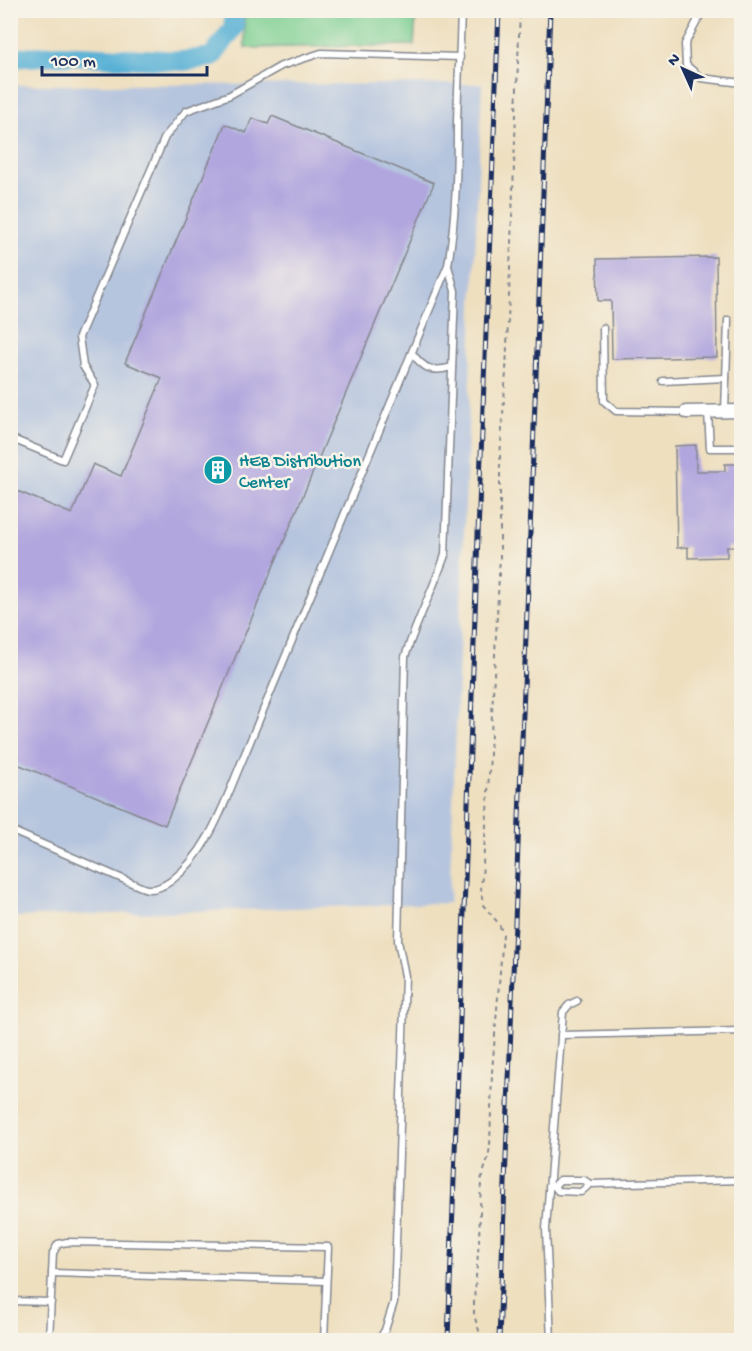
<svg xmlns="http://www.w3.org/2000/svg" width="752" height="1351" font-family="'Gochi Hand',sans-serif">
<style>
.industrial{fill:#b6c5de}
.green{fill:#7bcf91;stroke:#4b7f78;stroke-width:1.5}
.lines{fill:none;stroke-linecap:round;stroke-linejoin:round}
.river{stroke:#57b0d5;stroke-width:20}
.building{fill:#b1a6de}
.service-casing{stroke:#84878e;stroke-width:9}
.minor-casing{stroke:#84878e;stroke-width:15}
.path{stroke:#84878e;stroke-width:2;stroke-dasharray:4.5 4.5;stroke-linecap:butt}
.service{stroke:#fff;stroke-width:6}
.minor{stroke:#fff;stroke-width:12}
.rail-casing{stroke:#1b2f5e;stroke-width:5}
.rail{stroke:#f7f3e8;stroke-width:3;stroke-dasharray:9;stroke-linecap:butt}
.labels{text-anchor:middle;stroke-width:5;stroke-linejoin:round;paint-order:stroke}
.culture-label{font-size:18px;fill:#0d838f;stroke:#f7f3e8;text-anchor:start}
</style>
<rect width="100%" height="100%" fill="#f7f3e8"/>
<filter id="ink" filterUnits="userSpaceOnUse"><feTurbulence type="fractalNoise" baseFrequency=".0167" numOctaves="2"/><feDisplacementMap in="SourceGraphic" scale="12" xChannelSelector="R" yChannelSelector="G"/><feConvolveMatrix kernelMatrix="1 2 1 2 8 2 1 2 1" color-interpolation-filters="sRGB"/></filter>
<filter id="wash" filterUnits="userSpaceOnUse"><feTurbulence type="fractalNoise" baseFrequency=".008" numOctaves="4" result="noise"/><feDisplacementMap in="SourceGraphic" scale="24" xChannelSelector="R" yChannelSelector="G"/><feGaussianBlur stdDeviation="1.35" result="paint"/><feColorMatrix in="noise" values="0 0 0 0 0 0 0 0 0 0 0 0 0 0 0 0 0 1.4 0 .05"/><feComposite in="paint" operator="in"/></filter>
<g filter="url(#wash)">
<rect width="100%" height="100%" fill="#eedfbf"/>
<path class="industrial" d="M482,84L449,903L11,917L10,85Z"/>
<path class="green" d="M244,11H416L414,45L245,48Z"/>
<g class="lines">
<path class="river" d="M10,58L59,55L183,61L212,57L234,27L233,10"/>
</g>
<g id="blocks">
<g class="building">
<path d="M272,116L434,183L165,825L10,761V488L72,514L93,464L121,476L162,378L125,363L225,124L246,133L252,118L268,124Z"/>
<path d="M716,257L717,357L612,359L611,301H598L597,259Z"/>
<path d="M696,445V471H725V464H742V547H727V557L688,558V547L677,548L675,446Z"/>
</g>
</g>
</g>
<g filter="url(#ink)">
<use href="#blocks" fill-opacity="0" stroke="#84878e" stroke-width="1.5"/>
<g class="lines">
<g class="service-casing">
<g id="service">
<path d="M703,10L685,44L686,65L701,78L742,83"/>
<path d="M603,328L604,401L616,411L686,412"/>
<path d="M412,353C424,369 432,373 452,367"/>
<path d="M663,381L726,378"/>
<path d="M725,411L728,320"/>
<path d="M708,412L710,448H742"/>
<path d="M10,438L63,460L95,385L83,366L79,337L165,137L186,111L230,95L281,66L321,53L460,57"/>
<path d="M10,830L132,883C137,885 144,889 149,889C157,890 165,885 171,881C209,852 224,803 242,761L448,265C456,218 457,170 457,122C458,85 460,48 461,10"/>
<path d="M561,1035L742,1031"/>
<path d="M549,1186H554L560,1180H584L590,1184L742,1180"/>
<path d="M554,1186L558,1191L581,1192L590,1184"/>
<path d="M52,1273L326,1281"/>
<path d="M10,1301L51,1302"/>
<path d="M49,1340L53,1253L58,1244L67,1242L328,1247L324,1340"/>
<path d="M379,1340L385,1330L394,1302L405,976L398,941L405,657C416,622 433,590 445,555L455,291L448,266"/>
<path d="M551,1340L546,1229L563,1012L569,1005L577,1001"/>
</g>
</g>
<g class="minor-casing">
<path id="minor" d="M686,412L742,411"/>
</g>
<path class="path" d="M482,1340L474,1315V1300L479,1241L481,1180L488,1158L490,1147L492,1072L503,934L499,924L483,905L481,889L487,813L500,556V457L506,372L520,10"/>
<use href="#service" class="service"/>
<use href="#minor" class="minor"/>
<g class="rail-casing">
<g id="rail">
<path d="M448,1340L480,481L499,10"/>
<path d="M499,1340L550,10"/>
</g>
</g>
<use href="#rail" class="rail"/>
</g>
</g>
<defs>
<g id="building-disc" transform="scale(1.5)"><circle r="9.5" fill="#0f9aa8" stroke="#f7f3e8"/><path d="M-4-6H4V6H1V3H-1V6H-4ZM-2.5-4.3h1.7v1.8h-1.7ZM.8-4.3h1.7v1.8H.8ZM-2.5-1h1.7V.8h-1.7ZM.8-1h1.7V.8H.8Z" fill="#fff"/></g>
</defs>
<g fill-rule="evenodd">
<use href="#building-disc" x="218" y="470"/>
</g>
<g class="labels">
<g class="culture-label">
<text x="239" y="466">HEB Distribution<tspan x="239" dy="21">Center</tspan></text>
</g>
</g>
<rect width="752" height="1351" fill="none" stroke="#f7f3e8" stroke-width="36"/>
<g transform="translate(683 69) rotate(315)" stroke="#f7f3e8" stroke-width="4.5" paint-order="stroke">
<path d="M0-4.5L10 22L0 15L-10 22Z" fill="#1b2f5e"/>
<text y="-9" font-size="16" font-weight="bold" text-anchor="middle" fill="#1b2f5e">N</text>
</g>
<path d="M42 66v9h165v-9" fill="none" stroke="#1b2f5e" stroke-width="3"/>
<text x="51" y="66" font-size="18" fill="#1b2f5e" stroke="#f7f3e8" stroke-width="4.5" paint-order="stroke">100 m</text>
</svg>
